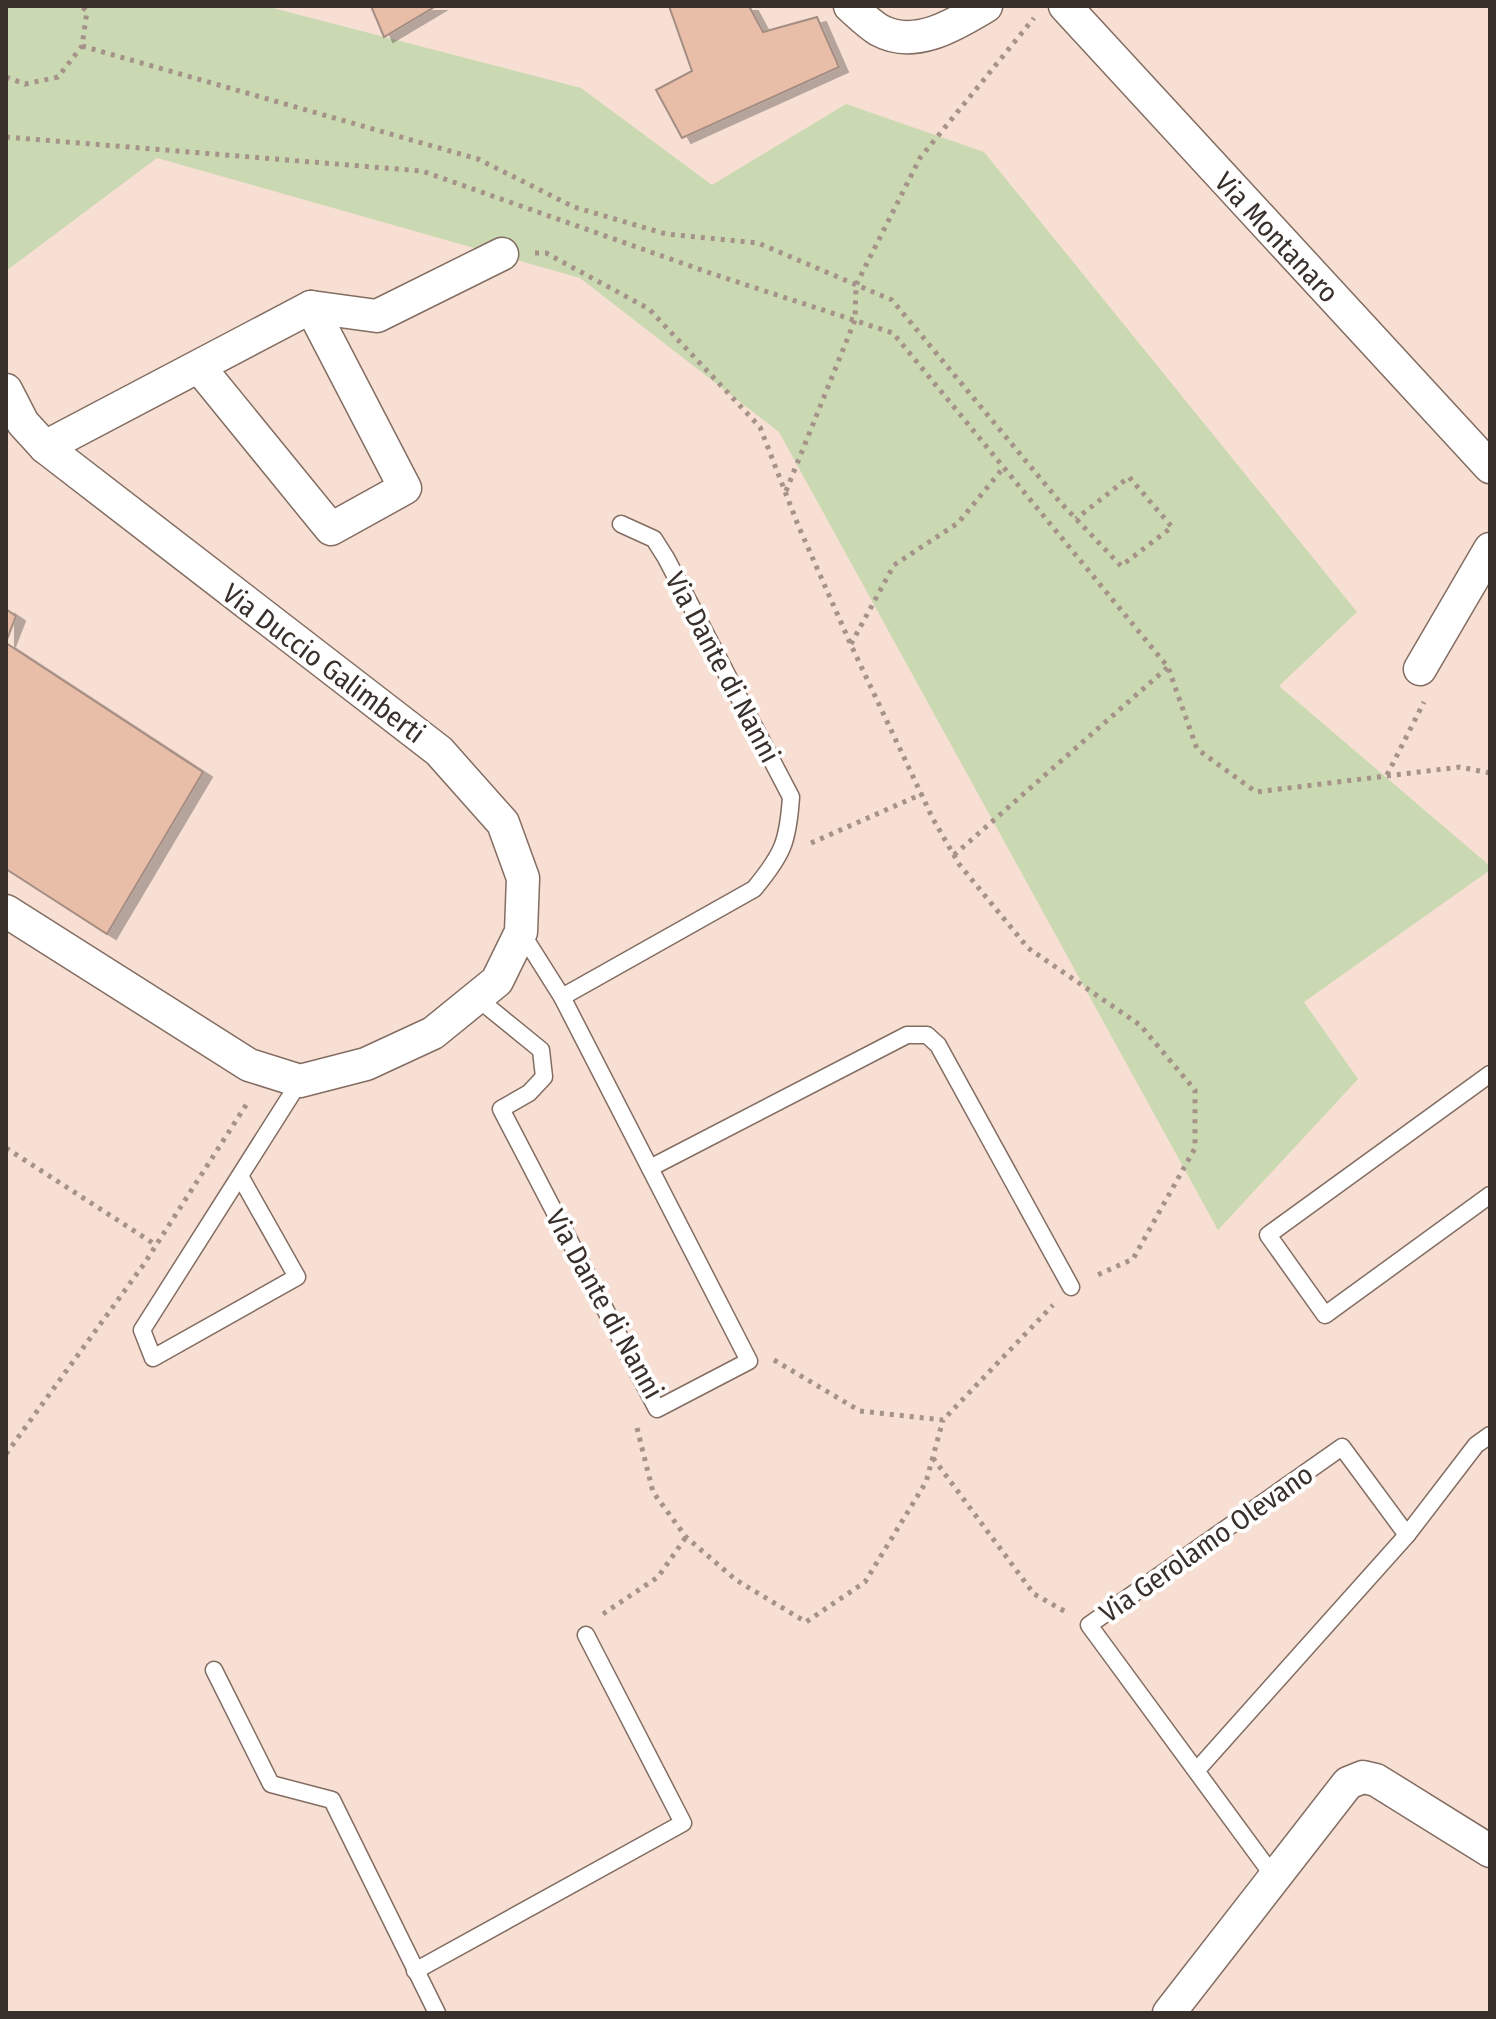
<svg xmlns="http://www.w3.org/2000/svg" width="1496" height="2019" font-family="'Fira Sans Condensed',sans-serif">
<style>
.green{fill:#cad9b1}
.building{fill:#e9bea9;stroke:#a48d82;stroke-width:2;filter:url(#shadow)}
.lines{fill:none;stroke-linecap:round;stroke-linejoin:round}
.service-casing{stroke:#836d62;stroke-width:19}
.minor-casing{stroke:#836d62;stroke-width:35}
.path{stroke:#a5938a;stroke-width:5;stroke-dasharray:4 6;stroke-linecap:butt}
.service{stroke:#fff;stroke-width:16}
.minor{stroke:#fff;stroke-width:32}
.labels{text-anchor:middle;stroke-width:8;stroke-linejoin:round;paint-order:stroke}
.street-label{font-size:28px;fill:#39302b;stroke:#fff}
</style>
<defs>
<filter id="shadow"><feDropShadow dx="9" dy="5" stdDeviation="0" flood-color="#0004"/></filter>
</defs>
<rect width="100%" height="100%" fill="#f7dfd3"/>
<path class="green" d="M6,6H265L581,88L712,185L846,104L984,152L1357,612L1279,686L1490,866V870L1304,1002L1358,1079L1218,1230L779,432L580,278L157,158L6,271Z"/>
<g class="building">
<path d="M371,6H436L384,37Z"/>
<path d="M669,6H749L763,32L817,17L839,67L682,138L656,90L692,71Z"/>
<path d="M6,609L16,616L6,642Z"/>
<path d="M6,643L203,772L107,934L6,869Z"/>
</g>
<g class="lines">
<g class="service-casing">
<g id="service">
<path d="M562,997L754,889C783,854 788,842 791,797L666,558L654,539L621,524"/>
<path d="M477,998L541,1050L544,1077L529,1093L501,1109L657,1409L749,1361L562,997L521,932"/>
<path d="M1490,1074L1268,1235L1325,1315L1490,1195"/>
<path d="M650,1168L907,1035H927L938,1045L1071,1287"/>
<path d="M240,1176L297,1277L153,1358L142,1330L300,1081"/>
<path d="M214,1670L271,1784L332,1800L437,2013"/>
<path d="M1197,1770L1407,1535L1476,1445L1490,1435"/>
<path d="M1274,1877L1089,1625L1342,1447L1407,1535"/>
<path d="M415,1971L683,1823L586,1635"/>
</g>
</g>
<g class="minor-casing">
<g id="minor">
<path d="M850,6C859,14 869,24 879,30C915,50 956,24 986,6"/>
<path d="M1065,6L1490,467"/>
<path d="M199,367L331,529L405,488L311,307"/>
<path d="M6,390L23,423L45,447L439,751L503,823L523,878L521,932L497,981L433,1033L366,1064L300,1081L249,1065L6,911"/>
<path d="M45,447L311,307L377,316L502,254"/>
<path d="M1420,669L1490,549"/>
<path d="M1169,2013L1348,1783L1363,1777L1376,1780L1490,1851"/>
</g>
</g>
<g class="path">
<path d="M82,46L478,159L574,207L666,234L758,243L892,300L1060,502L1121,566L1172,527L1129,477L1076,519"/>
<path d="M6,77L25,84L58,77L82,46L87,11L81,6"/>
<path d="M6,137L422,171L710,273L893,333L1168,667L1197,749L1256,792L1460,767L1490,773"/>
<path d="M535,253H546L649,309L760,427L798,525L851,645L933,819L959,864L1028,948L1140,1025L1195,1090V1148L1133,1259L1093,1277"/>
<path d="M786,491L855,320L856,285L920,158L1034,18"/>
<path d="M851,644L894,565L958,523L1004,467"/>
<path d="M1387,775L1424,702"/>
<path d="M811,843L922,794"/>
<path d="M954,855L1168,667"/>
<path d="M6,1148L156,1245"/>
<path d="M774,1360L860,1411L943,1420L1053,1305"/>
<path d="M637,1428L653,1492L686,1537L736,1580L806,1622L865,1582L926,1482L943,1420"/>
<path d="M6,1454L144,1264L248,1102"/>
<path d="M933,1458L1034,1594L1066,1612"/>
<path d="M603,1614L658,1577L686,1537"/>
</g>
<use href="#service" class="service"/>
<use href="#minor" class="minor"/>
</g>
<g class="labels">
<g class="street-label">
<text transform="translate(1277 237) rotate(47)" y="10">Via Montanaro</text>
<text transform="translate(324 663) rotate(37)" y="10">Via Duccio Galimberti</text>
<text transform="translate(723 667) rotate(62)" y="10">Via Dante di Nanni</text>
<text transform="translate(605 1304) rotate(61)" y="10">Via Dante di Nanni</text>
<text transform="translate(1206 1543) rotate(-35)" y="10">Via Gerolamo Olevano</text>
</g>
</g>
<rect width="1496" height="2019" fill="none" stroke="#39302b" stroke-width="16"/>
</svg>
